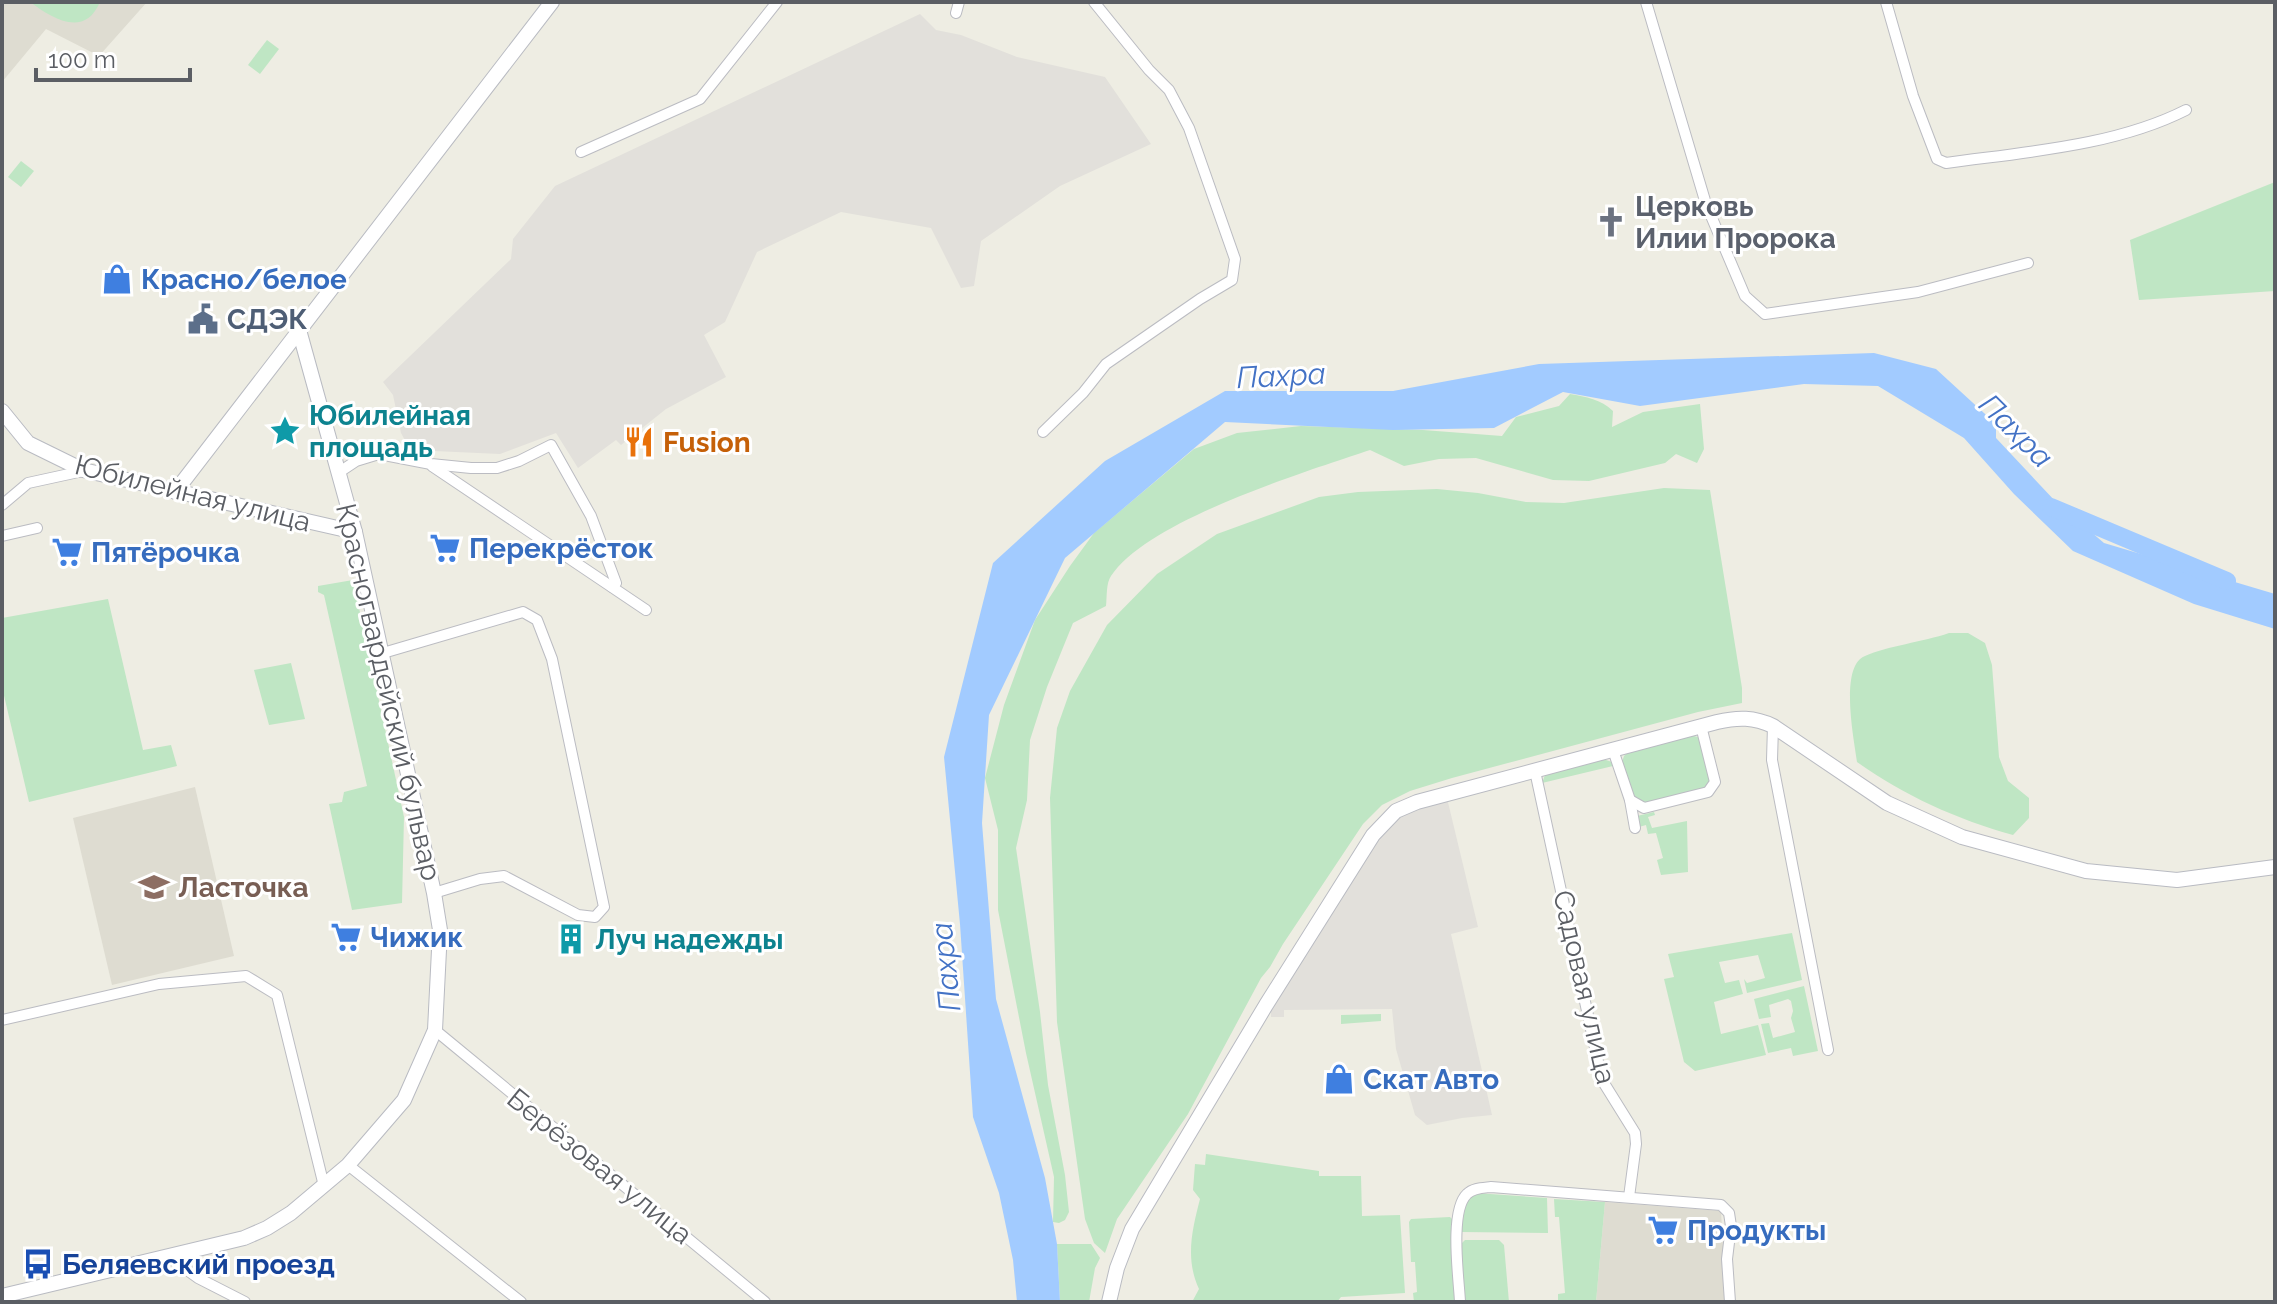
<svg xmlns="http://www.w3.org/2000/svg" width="2277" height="1304" font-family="Raleway,sans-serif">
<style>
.industrial{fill:#e2e0db}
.education{fill:#dedcd1}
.green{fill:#bfe6c4}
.water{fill:#a2cbff}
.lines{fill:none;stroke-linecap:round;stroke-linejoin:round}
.river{stroke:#a2cbff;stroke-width:18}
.street-casing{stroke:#bbbcc2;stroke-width:12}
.secondary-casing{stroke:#b9bbc2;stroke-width:16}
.street{stroke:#fff;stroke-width:10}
.secondary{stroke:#fff;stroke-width:14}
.labels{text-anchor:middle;stroke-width:6;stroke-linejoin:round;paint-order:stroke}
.worship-label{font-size:28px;font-weight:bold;fill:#5b616d;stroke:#fff;text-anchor:start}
.shop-label{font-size:28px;font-weight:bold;fill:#366cbe;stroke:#fff;text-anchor:start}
.service-label{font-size:28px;font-weight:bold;fill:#4e5e75;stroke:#fff;text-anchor:start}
.culture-label{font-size:28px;font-weight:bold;fill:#0d838f;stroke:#fff;text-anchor:start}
.food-label{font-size:28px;font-weight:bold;fill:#c56008;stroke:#fff;text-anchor:start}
.street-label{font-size:28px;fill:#5b5e64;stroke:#fff}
.education-label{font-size:28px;font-weight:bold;fill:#785e54;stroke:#fff;text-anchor:start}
.transit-label{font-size:28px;font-weight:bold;fill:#164399;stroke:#fff;text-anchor:start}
.water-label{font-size:30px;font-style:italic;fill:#4372c5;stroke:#fff}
</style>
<rect width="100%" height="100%" fill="#eeede3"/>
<g class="industrial">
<path d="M920,14L936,30L961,35L1017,57L1105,77L1151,144L1060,186L981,241L974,286L961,288L931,228L841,212L757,252L725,322L704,335L726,377L666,409L621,445L616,440L578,468L556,433L500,454L434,451L408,446L401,433L393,395L383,382L511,259L513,239L555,186Z"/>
<path d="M1446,794L1478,927L1451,934L1492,1115L1462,1118L1427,1125L1415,1115L1396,1049L1392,1009L1284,1010V1017H1271V1007L1385,820Z"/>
</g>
<g class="education">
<path d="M2,2H147L99,56L46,29L2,82Z"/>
<path d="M195,787L234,956L112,985L73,818Z"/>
<path d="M1605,1202L1721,1211L1726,1302H1596Z"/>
</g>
<g class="green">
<path d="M30,2H100C84,39 52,18 30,2Z"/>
<path d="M267,40L279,49L260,74L248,65Z"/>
<path d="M21,161L34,171L21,187L8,177Z"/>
<path d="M2275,182V291L2139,300L2130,240Z"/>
<path d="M1570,394C1586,397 1601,399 1613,411L1612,427L1643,412L1700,404L1704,449L1697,463L1676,454L1665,463L1589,481L1553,480L1476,458L1439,459L1404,466L1370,450C1305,472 1148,520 1111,576C1106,583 1107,596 1106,606L1073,623L1047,687L1030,740L1027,800L1016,848L1040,1012L1048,1085L1065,1175L1069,1212L1065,1220L1059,1223L1053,1222L1054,1177L1026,1053L998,910V830L985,778L1004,705L1035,620L1070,566L1094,533L1194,449L1237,433L1301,426L1423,430L1502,436L1516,417L1559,406Z"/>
<path d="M1664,488L1710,490L1742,688V703L1698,712L1452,778L1410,791L1382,805L1363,824L1283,944L1270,967L1261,978L1188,1114L1117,1219L1105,1253L1094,1243L1085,1219L1057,1022L1050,798L1057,728L1070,691L1107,625L1157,574L1217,534L1319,497L1358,492L1437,489L1478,493L1526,502L1564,503Z"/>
<path d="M353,580L404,817L402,903L352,910L329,804L342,802L344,792L367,786L324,595L318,592V586Z"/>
<path d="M108,599L143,750L171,745L177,766L29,802L2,687V618Z"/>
<path d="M1949,633H1968L1985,643L1992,665L1999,757L2008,781L2029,798V818L2013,835C1956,819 1905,796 1857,762C1854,739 1839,666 1865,656C1887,646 1923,642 1949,633Z"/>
<path d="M291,663L305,719L269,725L254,670Z"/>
<path d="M1690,735L1698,737L1702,742L1713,787L1637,806L1622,762L1624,756L1629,751Z"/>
<path d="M1603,759L1612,762L1613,766L1542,783L1545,775Z"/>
<path d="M1654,812L1655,815L1648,817L1652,828L1687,821L1688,872L1661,875L1657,860L1663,858L1656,833L1648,834L1646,825L1639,827L1637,816Z"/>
<path d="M1792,933L1802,980L1747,993L1744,979L1747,983L1765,978L1758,955L1719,962L1725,983L1739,980L1743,994L1714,1002L1721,1034L1758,1025L1766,1055L1695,1071L1684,1062L1664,979L1674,977L1668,954Z"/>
<path d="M1804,986L1818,1051L1793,1056L1791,1048L1768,1053L1761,1024L1769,1023L1773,1038L1795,1032L1791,1018L1793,1011L1791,1001L1788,999L1769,1005L1771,1017L1759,1019L1754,999Z"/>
<path d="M1381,1014V1021L1341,1024V1015Z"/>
<path d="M1206,1154L1319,1171V1176H1361L1362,1216L1400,1215L1405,1293L1341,1297L1337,1302H1192L1199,1289C1185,1259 1192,1230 1200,1199L1193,1190L1195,1164L1205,1165Z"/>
<path d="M1476,1193L1547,1198L1548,1233L1461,1232L1466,1202Z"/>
<path d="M1554,1199L1605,1202L1596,1302H1558V1294L1565,1293L1559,1217H1555Z"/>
<path d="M1450,1217L1453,1220L1456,1302H1414L1413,1293L1417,1292L1415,1262H1411L1409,1222L1411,1219Z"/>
<path d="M1465,1240H1499L1504,1245L1509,1302H1464L1460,1245Z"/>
<path d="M1057,1244H1091L1100,1258L1095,1268L1089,1302H1060Z"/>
</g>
<path class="water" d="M1874,353L1936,369L1996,424V438L2056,502L2104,543L2275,594V629L2194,604L2073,551L2014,494L1964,438L1878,386L1804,384L1640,406L1563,392L1494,428L1393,430L1225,422L1065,558L989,715L982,823L996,999L1045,1178L1057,1244L1060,1302H1017L1013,1260L999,1193L973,1117L960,924L944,757L993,563L1105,461L1225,391H1393L1539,364Z"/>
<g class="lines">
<path class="river" d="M2051,507L2227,581"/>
<g class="street-casing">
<g id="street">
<path d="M1646,2L1706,204L1745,296L1765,314L1918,292L2028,263"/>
<path d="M1886,2L1913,96L1937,159L1946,163C2025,152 2115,146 2186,110"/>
<path d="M956,13L959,2"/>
<path d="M581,152L700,99L777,2"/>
<path d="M1043,432L1083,393L1106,364L1200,299L1232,280L1235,259L1189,128L1169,90L1149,70L1094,2"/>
<path d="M432,466L646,610"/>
<path d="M338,473L356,461L379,454L431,464L471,468H497L519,461L551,445L591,516L616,583L612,587"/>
<path d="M2,505L28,483L83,471"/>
<path d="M2,536L37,528"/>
<path d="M383,653L523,612L537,620L552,659L604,907L595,917L578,915L504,876L480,879L434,893"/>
<path d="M1773,726L1772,760L1828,1050"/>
<path d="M1613,750L1630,800L1635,828"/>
<path d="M1535,771L1602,1080L1635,1133L1636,1144L1629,1197"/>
<path d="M1630,800L1644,808L1708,792L1715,782L1701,726"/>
<path d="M2,1020L159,984L246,976L277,995L324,1186"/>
<path d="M435,1030L765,1302"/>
<path d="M348,1165L521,1302"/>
<path d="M169,1257L198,1278L245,1302"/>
<path d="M1460,1302C1459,1279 1449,1211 1467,1194C1473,1188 1482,1188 1491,1187L1721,1205L1729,1213L1731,1226L1727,1259L1730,1302"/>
</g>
</g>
<g class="secondary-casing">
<g id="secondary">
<path d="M2,411L28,443L83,470L355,532"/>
<path d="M175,492L552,2"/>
<path d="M2,1296L244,1238L267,1228L291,1213L348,1165L404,1100L435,1030L440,930L434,893L355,532L299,330"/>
<path d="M1109,1302L1117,1268L1132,1229L1266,1005L1373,835L1396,811L1417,802L1717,722C1738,717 1754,717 1773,726L1887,803L1962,837L2086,871L2177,880L2275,867"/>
</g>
</g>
<use href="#street" class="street"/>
<use href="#secondary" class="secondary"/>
</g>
<defs>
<g id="church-bare" transform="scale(2.4)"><path d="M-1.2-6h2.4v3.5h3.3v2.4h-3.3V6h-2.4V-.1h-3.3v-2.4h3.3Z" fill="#6b7280" stroke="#fff" stroke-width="2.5" paint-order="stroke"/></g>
<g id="shop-bare" transform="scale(2.4)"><path d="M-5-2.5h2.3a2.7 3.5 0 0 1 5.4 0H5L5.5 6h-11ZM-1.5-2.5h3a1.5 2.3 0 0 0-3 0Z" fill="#3f7fe0" stroke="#fff" stroke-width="2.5" paint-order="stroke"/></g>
<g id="civic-bare" transform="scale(2.4)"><path d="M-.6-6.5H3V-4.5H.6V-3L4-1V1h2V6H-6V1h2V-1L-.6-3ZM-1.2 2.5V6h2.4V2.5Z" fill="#5c6f8a" stroke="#fff" stroke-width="2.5" paint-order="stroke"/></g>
<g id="sight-bare" transform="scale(2.4)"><path d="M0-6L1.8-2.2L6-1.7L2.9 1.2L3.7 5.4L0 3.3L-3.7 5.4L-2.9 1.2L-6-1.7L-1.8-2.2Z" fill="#0f9aa8" stroke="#fff" stroke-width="2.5" paint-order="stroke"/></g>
<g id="restaurant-bare" transform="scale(2.4)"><path d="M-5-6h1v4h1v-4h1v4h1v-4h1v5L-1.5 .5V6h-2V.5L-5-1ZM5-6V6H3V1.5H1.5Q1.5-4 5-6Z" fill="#e8710a" stroke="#fff" stroke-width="2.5" paint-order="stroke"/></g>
<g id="supermarket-bare" transform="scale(2.4)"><path d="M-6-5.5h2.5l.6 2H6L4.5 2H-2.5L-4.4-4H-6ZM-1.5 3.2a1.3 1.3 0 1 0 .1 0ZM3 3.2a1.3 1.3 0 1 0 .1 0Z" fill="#3f7fe0" stroke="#fff" stroke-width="2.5" paint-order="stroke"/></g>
<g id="school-bare" transform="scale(2.4)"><path d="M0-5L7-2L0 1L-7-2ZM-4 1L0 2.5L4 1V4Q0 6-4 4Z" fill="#8d6e63" stroke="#fff" stroke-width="2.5" paint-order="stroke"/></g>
<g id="building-bare" transform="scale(2.4)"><path d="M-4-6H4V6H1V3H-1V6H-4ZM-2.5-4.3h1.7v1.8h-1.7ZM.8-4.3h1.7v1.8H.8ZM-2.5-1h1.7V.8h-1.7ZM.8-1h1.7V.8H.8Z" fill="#0f9aa8" stroke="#fff" stroke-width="2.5" paint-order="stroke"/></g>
<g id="bus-bare" transform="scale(2.4)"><path d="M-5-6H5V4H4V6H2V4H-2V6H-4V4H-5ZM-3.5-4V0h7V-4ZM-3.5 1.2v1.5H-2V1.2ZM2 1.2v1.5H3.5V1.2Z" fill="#1a4fb4" stroke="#fff" stroke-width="2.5" paint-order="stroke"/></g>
</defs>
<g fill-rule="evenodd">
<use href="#church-bare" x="1611" y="222"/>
<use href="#shop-bare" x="117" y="279"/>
<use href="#civic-bare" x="203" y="319"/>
<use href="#sight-bare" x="285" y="431"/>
<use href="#restaurant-bare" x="639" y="442"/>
<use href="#supermarket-bare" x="445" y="548"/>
<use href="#supermarket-bare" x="67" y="552"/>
<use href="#school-bare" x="154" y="887"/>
<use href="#supermarket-bare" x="346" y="937"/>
<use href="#building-bare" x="571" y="939"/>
<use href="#shop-bare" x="1339" y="1079"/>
<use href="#supermarket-bare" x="1663" y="1230"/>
<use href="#bus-bare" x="38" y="1264"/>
</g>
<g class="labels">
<g class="worship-label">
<text x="1635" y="216">Церковь<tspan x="1635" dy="32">Илии Пророка</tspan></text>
</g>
<g class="shop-label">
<text x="141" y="289">Красно/белое</text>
<text x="469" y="558">Перекрёсток</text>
<text x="91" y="562">Пятёрочка</text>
<text x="370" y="947">Чижик</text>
<text x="1363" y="1089">Скат Авто</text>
<text x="1687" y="1240">Продукты</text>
</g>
<g class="service-label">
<text x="227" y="329">СДЭК</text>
</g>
<g class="culture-label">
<text x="309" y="425">Юбилейная<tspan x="309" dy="32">площадь</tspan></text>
<text x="595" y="949">Луч надежды</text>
</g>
<g class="food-label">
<text x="663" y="452">Fusion</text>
</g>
<g class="street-label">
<text transform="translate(193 493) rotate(14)" y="10">Юбилейная улица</text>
<text transform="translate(389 692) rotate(77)" y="10">Красногвардейский бульвар</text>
<text transform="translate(1585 987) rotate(77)" y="10">Садовая улица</text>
<text transform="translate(600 1166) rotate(39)" y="10">Берёзовая улица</text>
</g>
<g class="education-label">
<text x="178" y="897">Ласточка</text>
</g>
<g class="transit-label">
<text x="62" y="1274">Беляевский проезд</text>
</g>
<g class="water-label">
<text transform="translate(1281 376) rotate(-3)" y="10">Пахра</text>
<text transform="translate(2016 431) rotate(45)" y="10">Пахра</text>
<text transform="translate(946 967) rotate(-96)" y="10">Пахра</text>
</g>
</g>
<rect width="2277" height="1304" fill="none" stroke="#5b5e64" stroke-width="8"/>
<path d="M36 68v12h154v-12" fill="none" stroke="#5b5e64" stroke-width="4"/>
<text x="48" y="68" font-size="24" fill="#5b5e64" stroke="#ffffff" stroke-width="6" paint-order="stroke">100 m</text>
</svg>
